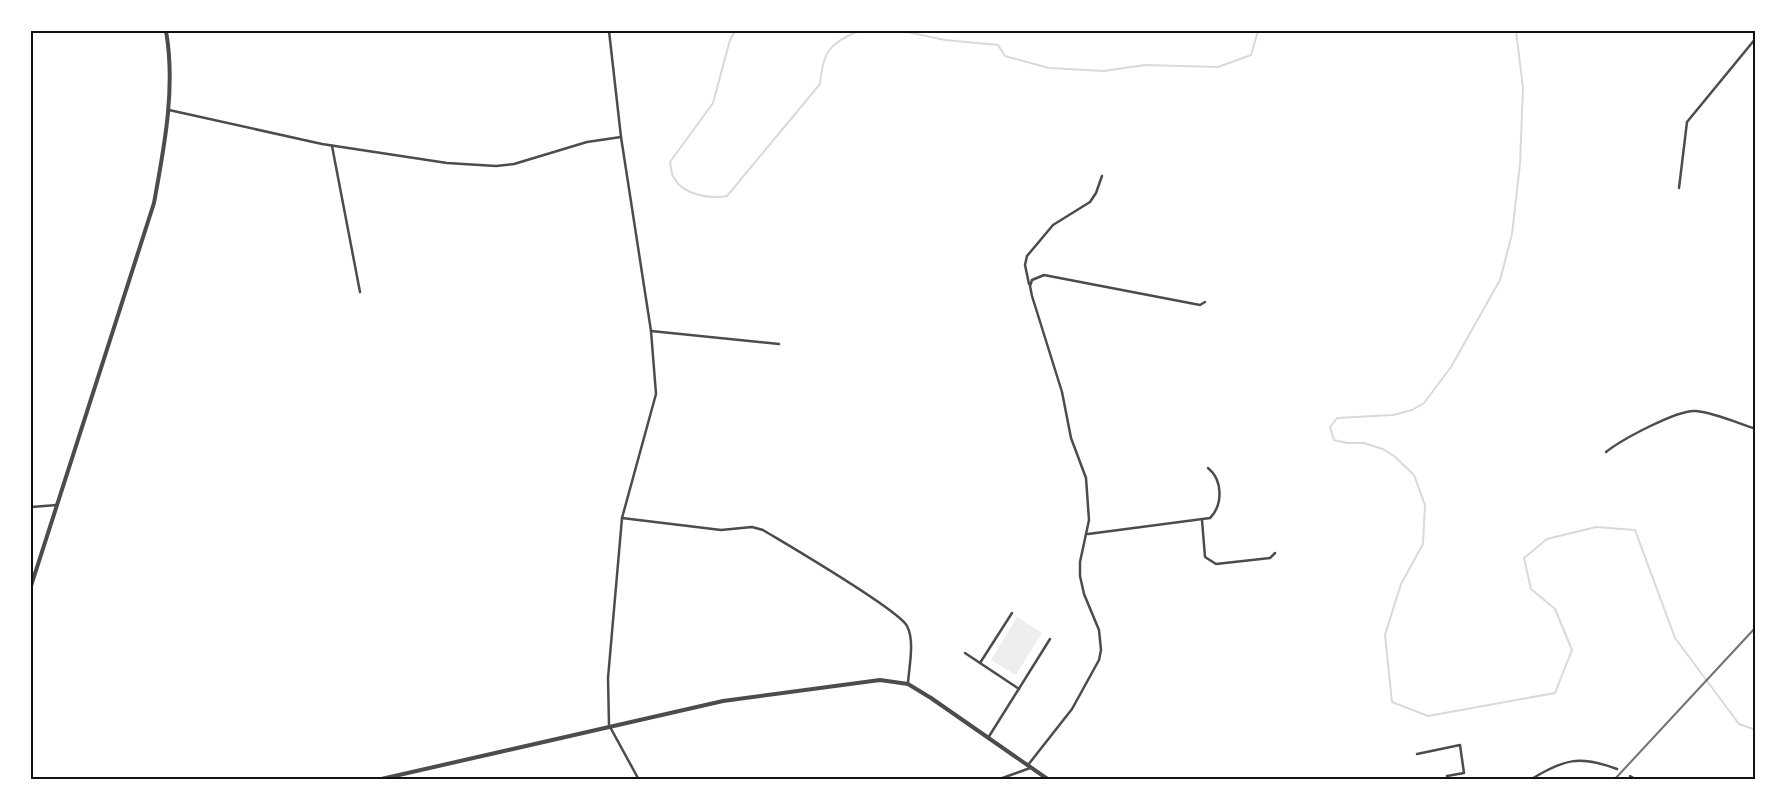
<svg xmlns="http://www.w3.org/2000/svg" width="1787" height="811" font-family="Cabin,sans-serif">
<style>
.green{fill:#eee}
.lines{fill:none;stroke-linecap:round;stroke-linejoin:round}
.stream{stroke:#d9d9d9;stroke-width:2}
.minor{stroke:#4c4c4c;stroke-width:2.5}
.tertiary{stroke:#4c4c4c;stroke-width:4}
.rail{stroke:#707070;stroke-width:2}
.neatline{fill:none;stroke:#111;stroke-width:2}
</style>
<rect width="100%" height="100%" fill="#fff"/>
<path class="green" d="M1017,617L1042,633L1016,675L991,660Z"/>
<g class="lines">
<g class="stream">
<path d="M735,31L730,40L713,103L670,162C671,166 671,174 674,178C683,195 710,199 727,196L820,84C823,52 829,43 859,31"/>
<path d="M903,31L945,40L998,45L1005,56L1049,68L1104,71L1145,65L1218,67L1251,55L1258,31"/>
<path d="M1516,31L1523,88L1520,164L1512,234L1500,280L1451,367L1424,403L1412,410L1393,415L1337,418L1330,427L1334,440L1347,443H1364L1383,449L1394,456L1414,475L1425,505L1423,544L1401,584L1385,635L1392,702L1428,716L1555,693L1572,650L1555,609L1531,589L1524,558L1547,539L1596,527L1635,530L1675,638L1739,724L1756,730"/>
</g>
<g class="minor">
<path d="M609,31L621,137L651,331L656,394L622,518L608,678L609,725L639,780"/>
<path d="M169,110L322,144L447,163L496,166L514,164L587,142L621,137"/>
<path d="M332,146L360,292"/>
<path d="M1679,188L1687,122L1756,38"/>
<path d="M1029,284L1025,265L1027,256L1053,225L1090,202L1096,193L1102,176"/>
<path d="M651,331L779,344"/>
<path d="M1606,452C1621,440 1678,409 1696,411C1716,413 1737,423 1756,429"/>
<path d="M31,507L57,505"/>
<path d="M622,518L721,530L752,527L763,530C786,544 898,609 907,626C915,641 909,667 908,683"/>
<path d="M1202,520L1205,557L1216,564L1270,558L1275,553"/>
<path d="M1088,534L1210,518C1223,505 1223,480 1208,468"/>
<path d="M965,653L1019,689"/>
<path d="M980,663L1012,613"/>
<path d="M988,738L1050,639"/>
<path d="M1417,754L1460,745L1464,773L1447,776L1448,780"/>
<path d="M1028,765L1072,709L1099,660L1101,650L1099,630L1084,594L1080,576V562L1089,520L1086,478L1071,438L1062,392L1032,296L1030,286L1032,280L1044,275L1200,305L1205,302"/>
<path d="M1630,776L1637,780"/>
<path d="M997,780L1030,768"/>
<path d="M1530,780C1564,759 1579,755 1617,769"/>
</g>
<g class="tertiary">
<path d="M31,586L154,203C164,148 176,88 166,31"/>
<path d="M377,780L723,701L880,680L908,684L931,698L1049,780"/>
</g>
<path class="rail" d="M1614,780L1756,627"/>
</g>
<rect width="1787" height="811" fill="none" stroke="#ffffff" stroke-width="65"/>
<rect x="32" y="32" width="1722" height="746" class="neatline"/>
</svg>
